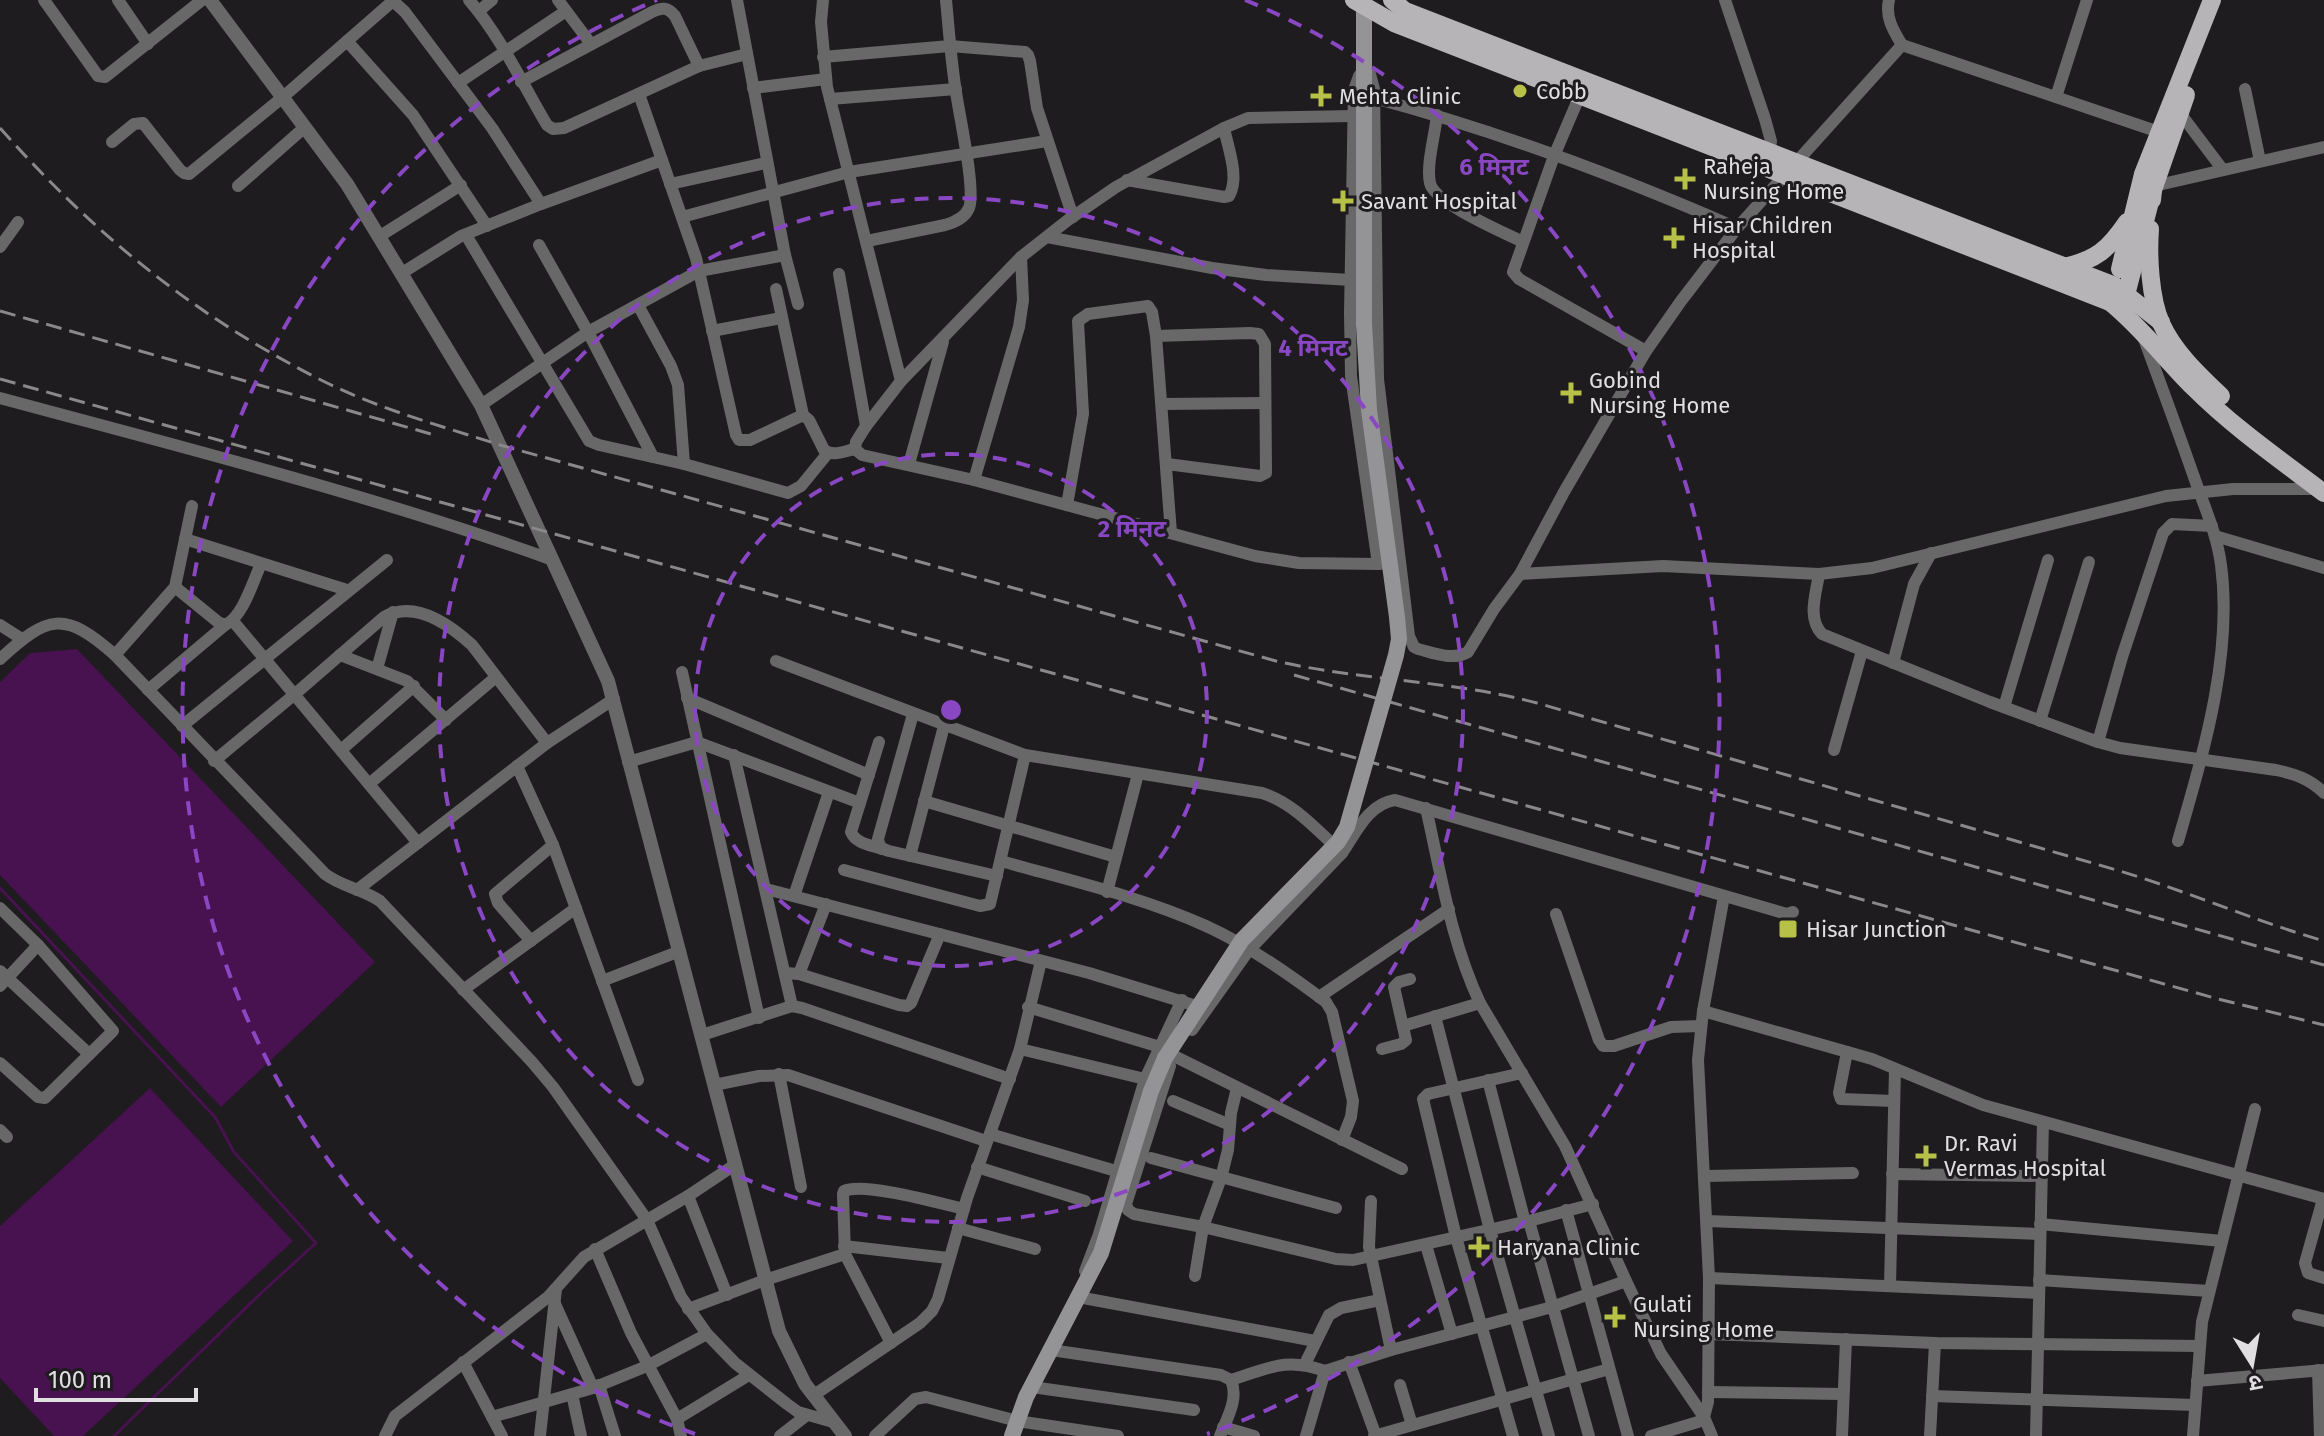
<svg xmlns="http://www.w3.org/2000/svg" width="2324" height="1436" font-family="'Fira Sans','Noto Sans Devanagari',sans-serif">
<style>
.water{fill:#48114f}
.lines{fill:none;stroke-linecap:round;stroke-linejoin:round}
.stream{stroke:#48114f;stroke-width:3}
.minor{stroke:#696869;stroke-width:12}
.tertiary{stroke:#696869;stroke-width:14}
.secondary{stroke:#949395;stroke-width:16}
.primary{stroke:#b6b4b7;stroke-width:18}
.rail{stroke:#8a888a;stroke-width:3;stroke-dasharray:16 8;stroke-linecap:butt}
.secondary-bridge{stroke:#949395;stroke-width:16}
.ring{fill:none;stroke:#8a47c4;stroke-width:4;stroke-dasharray:14 10}
.poi-dot{fill:#b8c147;stroke:#1e1c1e;stroke-width:3}
.labels{text-anchor:middle;stroke-width:6;stroke-linejoin:round;paint-order:stroke}
.poi-label{font-size:22px;fill:#e1dfe1;stroke:#1e1c1e;text-anchor:start}
.centre{fill:#8a47c4;stroke:#1e1c1e;stroke-width:4}
.ring-label{font-size:24px;text-anchor:middle;font-weight:bold;fill:#8a47c4;stroke:#1e1c1e;stroke-width:6;stroke-linejoin:round;paint-order:stroke}
</style>
<rect width="100%" height="100%" fill="#1e1c1e"/>
<g class="water">
<path d="M77,649L375,962L221,1107L0,875V682L30,653Z"/>
<path d="M150,1088L293,1241L83,1436H54L0,1378V1226Z"/>
</g>
<g class="lines">
<path class="stream" d="M0,888L215,1117L234,1152L316,1243L259,1295L114,1436"/>
<g class="minor">
<path d="M44,0L98,76L105,77L202,0"/>
<path d="M118,0L148,44"/>
<path d="M392,0L405,12L492,128L541,204"/>
<path d="M469,0C501,37 522,83 547,125L553,129L564,128L699,66L747,54"/>
<path d="M558,0L591,44"/>
<path d="M737,0L785,255L798,304"/>
<path d="M823,0L821,22L827,87L901,381"/>
<path d="M1725,0L1765,119L1771,141L1769,157"/>
<path d="M1889,0C1885,17 1893,30 1902,45L2159,132"/>
<path d="M479,11L492,0"/>
<path d="M347,41L413,115L487,226"/>
<path d="M823,57L950,46L1025,52L1028,55L1030,61L1037,108L1073,217"/>
<path d="M521,82L652,12C662,7 668,7 675,16L699,66"/>
<path d="M458,83L566,11"/>
<path d="M753,88L826,79"/>
<path d="M2245,89L2260,161"/>
<path d="M639,94L696,258L736,435L739,440H750L803,415L809,420L824,450C833,457 844,451 855,449"/>
<path d="M1580,95L1554,156L1513,272L1519,279L1646,351"/>
<path d="M2056,97L2087,0"/>
<path d="M1374,98C1498,131 1620,177 1737,228"/>
<path d="M830,99L956,89"/>
<path d="M2180,113L2223,170"/>
<path d="M1437,115C1435,135 1426,165 1430,183C1434,203 1503,232 1523,242"/>
<path d="M1354,116L1248,118L1224,128L1116,187L1068,220L1021,257L901,381L866,426L856,442L855,449L862,455L974,480L1255,556L1299,563L1378,564"/>
<path d="M112,142L134,124L143,123L180,170L184,173L189,174L283,97L394,0"/>
<path d="M1127,180L1224,197L1229,196C1240,178 1228,148 1224,128"/>
<path d="M670,184L766,163"/>
<path d="M238,186L305,127"/>
<path d="M2154,186L2324,147"/>
<path d="M682,217L849,172L1047,141"/>
<path d="M466,235L589,441L599,445L684,464L788,493L801,486L828,453"/>
<path d="M380,236L461,185"/>
<path d="M1047,237L1212,268L1266,275L1351,280"/>
<path d="M867,241L945,225C955,222 965,218 969,208C976,190 959,114 956,92C951,61 949,31 946,0"/>
<path d="M539,245L588,332L653,457"/>
<path d="M0,247L18,222"/>
<path d="M402,273L461,236L541,204L662,160"/>
<path d="M839,274L866,426"/>
<path d="M776,289L803,415"/>
<path d="M638,305L671,366L678,385L684,464"/>
<path d="M712,331L781,318"/>
<path d="M1156,336L1250,333L1259,334L1265,344L1266,473L1260,476L1167,464"/>
<path d="M2144,339C2161,385 2178,431 2194,477C2204,506 2217,534 2221,565C2233,656 2203,754 2178,841"/>
<path d="M0,398C185,448 372,495 553,560"/>
<path d="M1162,404L1265,403"/>
<path d="M481,405L588,332L699,271L785,255"/>
<path d="M909,464L943,342"/>
<path d="M974,480L1019,327L1023,300L1021,257"/>
<path d="M1067,505L1083,414L1078,321L1088,314L1148,306L1152,312L1156,336L1171,533"/>
<path d="M2215,536L2324,568"/>
<path d="M185,539L347,590"/>
<path d="M1399,562L1378,564L1351,376L1350,313L1354,90L1359,76L1365,68L1370,74L1374,89L1378,379L1409,636L1414,647L1418,649C1434,653 1453,661 1468,652L1494,609L1520,574L1564,492L1646,351L1681,301L1737,228L1902,45"/>
<path d="M1520,574L1663,566L1819,574L1872,568L2166,496L2233,489H2318"/>
<path d="M1819,574C1816,594 1807,618 1822,634L1990,702L2098,742L2120,748L2276,770C2295,774 2310,779 2324,793"/>
<path d="M175,587L218,622L225,625C243,617 253,581 261,564"/>
<path d="M233,621L418,843"/>
<path d="M0,625L22,639"/>
<path d="M115,655L175,587L192,506"/>
<path d="M340,655L407,681L446,720"/>
<path d="M0,659C48,615 64,610 115,655L325,874C342,887 363,889 380,901L532,1062L553,1087L647,1220L681,1297L707,1334L735,1363L787,1404L798,1412L833,1422"/>
<path d="M776,661L1025,755L1262,793C1294,803 1318,831 1342,853C1356,833 1368,804 1395,800L1787,914L1793,912"/>
<path d="M1893,663L1914,584L1931,553"/>
<path d="M377,669L393,612"/>
<path d="M682,672L759,1018"/>
<path d="M148,690L225,625"/>
<path d="M687,698L869,775"/>
<path d="M2004,707L2048,560"/>
<path d="M913,714L878,839C879,847 882,849 889,851L997,876"/>
<path d="M2040,721L2089,562"/>
<path d="M182,726L387,560"/>
<path d="M879,742L851,832C856,844 871,845 882,849"/>
<path d="M2098,742L2122,657L2163,533L2172,524L2212,526"/>
<path d="M341,750L414,686"/>
<path d="M1834,750L1862,651"/>
<path d="M734,755L792,1006"/>
<path d="M214,761L295,694L384,617C414,600 449,624 472,645L547,743"/>
<path d="M628,762L697,742L860,803"/>
<path d="M517,766L553,845L638,1080"/>
<path d="M369,784L496,677"/>
<path d="M924,801L1116,857"/>
<path d="M1426,808C1441,874 1451,942 1480,1003L1565,1146L1626,1281L1661,1354L1704,1417L1712,1436"/>
<path d="M910,856L944,726"/>
<path d="M1001,861C1068,880 1142,897 1206,926C1248,945 1289,974 1326,1002L1332,1012L1353,1101L1351,1117L1342,1140"/>
<path d="M844,870L980,906L990,904L1025,755"/>
<path d="M766,889L1089,973L1203,1008"/>
<path d="M357,890L547,743L614,699"/>
<path d="M1107,892L1138,774"/>
<path d="M794,896L829,792"/>
<path d="M0,908L38,945L113,1031L45,1098L38,1097L0,1063"/>
<path d="M1556,914L1599,1040L1603,1046H1614L1671,1027L1701,1026"/>
<path d="M531,941L498,903L495,894L553,845"/>
<path d="M0,971L89,1054"/>
<path d="M785,973L799,974L899,1005L907,1006L911,1003L940,934"/>
<path d="M799,974L826,904"/>
<path d="M602,981L680,951"/>
<path d="M0,986L38,945"/>
<path d="M463,990L576,908"/>
<path d="M1319,997L1449,909"/>
<path d="M1028,1007L1160,1047"/>
<path d="M1703,1011L1872,1059L1983,1105L2324,1199"/>
<path d="M1435,1016L1490,1230L1549,1436"/>
<path d="M1403,1026L1480,1003"/>
<path d="M1192,1030L1249,950L1342,853"/>
<path d="M702,1035L792,1006L802,1008L1010,1079"/>
<path d="M1020,1049L1145,1079"/>
<path d="M1382,1049L1401,1044L1406,1040L1394,987L1399,982L1410,979"/>
<path d="M1847,1052L1839,1093L1841,1099L1894,1101"/>
<path d="M1174,1056L1402,1169"/>
<path d="M1170,1066L1126,1204L1128,1210L1134,1214L1203,1227L1336,1259L1353,1260L1529,1221L1593,1204"/>
<path d="M779,1074L801,1187"/>
<path d="M1488,1080L1525,1222"/>
<path d="M714,1085L759,1076L788,1075L986,1141"/>
<path d="M1173,1101L1230,1125"/>
<path d="M0,1130L7,1137"/>
<path d="M990,1134L1116,1171"/>
<path d="M1151,1158L1336,1208"/>
<path d="M977,1167L1085,1201"/>
<path d="M1892,1174L2042,1176"/>
<path d="M1705,1176L1853,1173"/>
<path d="M688,1196L727,1295"/>
<path d="M2323,1199L2305,1263L2308,1273L2324,1278"/>
<path d="M1371,1201L1369,1247L1391,1350"/>
<path d="M1566,1210L1628,1436"/>
<path d="M1529,1221L1589,1436"/>
<path d="M1707,1221L2040,1234"/>
<path d="M2040,1224L2222,1241"/>
<path d="M958,1228L1035,1249"/>
<path d="M1426,1245L1452,1334"/>
<path d="M844,1246L948,1258"/>
<path d="M595,1249L631,1333L677,1419L681,1436"/>
<path d="M1085,1271L1099,1234L1145,1079L1182,1000"/>
<path d="M1195,1276L1203,1227L1221,1178L1228,1150L1231,1113L1237,1088"/>
<path d="M1709,1278L2039,1293"/>
<path d="M2039,1280L2209,1291"/>
<path d="M1890,1286L1895,1069"/>
<path d="M1078,1297L1315,1341"/>
<path d="M555,1304L593,1388"/>
<path d="M688,1309L765,1280L845,1254"/>
<path d="M2298,1315L2324,1321"/>
<path d="M1709,1334L1935,1343L2199,1346"/>
<path d="M891,1343L845,1254L843,1194L844,1191C864,1182 939,1203 964,1209"/>
<path d="M1051,1350L1221,1375L1231,1380C1239,1399 1227,1418 1220,1436"/>
<path d="M463,1362L502,1436"/>
<path d="M1349,1362L1376,1436"/>
<path d="M1305,1364L1329,1315L1341,1308L1380,1300"/>
<path d="M2318,1370L2320,1436"/>
<path d="M1231,1380C1269,1368 1286,1357 1325,1371"/>
<path d="M2197,1381L2324,1370"/>
<path d="M599,1385L615,1436"/>
<path d="M1400,1385L1412,1425"/>
<path d="M1032,1387L1194,1410"/>
<path d="M1708,1392L1843,1394"/>
<path d="M572,1394L581,1436"/>
<path d="M814,1395L920,1323L932,1311L938,1299L967,1198L1020,1049L1041,961"/>
<path d="M1932,1396L2195,1405"/>
<path d="M492,1417L593,1388L647,1366L707,1334"/>
<path d="M677,1419L749,1375"/>
<path d="M1223,1427L1254,1436"/>
<path d="M385,1436L395,1416L548,1297L584,1257L688,1196L736,1164"/>
<path d="M540,1436L556,1289"/>
<path d="M780,1436L807,1415"/>
<path d="M875,1436L915,1399L926,1397L1017,1421L1118,1436"/>
<path d="M1306,1436L1325,1371L1391,1350L1552,1307L1626,1281"/>
<path d="M1374,1436L1609,1369"/>
<path d="M1513,1436L1456,1237L1423,1099L1428,1094L1522,1073"/>
<path d="M1651,1436L1698,1422L1704,1417L1708,1402L1709,1278L1698,1060L1703,1011L1724,896"/>
<path d="M1842,1436L1846,1339"/>
<path d="M1930,1436L1935,1343"/>
<path d="M2036,1436L2043,1122"/>
<path d="M2193,1436L2202,1322L2255,1109"/>
</g>
<path class="tertiary" d="M210,0L347,184L481,405L608,681L779,1331L805,1384L845,1436"/>
<g class="secondary">
<path d="M1364,0V324"/>
<path d="M1012,1436L1026,1397L1101,1253L1151,1091L1165,1058"/>
</g>
<g class="primary">
<path d="M1354,0L1394,23L2110,302L2126,295L2153,190"/>
<path d="M1392,0L1405,11L2115,286L2161,322"/>
<path d="M2152,200L2153,190L2186,95"/>
<path d="M2150,229C2148,256 2150,298 2161,323C2174,352 2199,375 2221,396"/>
<path d="M2064,267C2096,260 2108,250 2127,222"/>
<path d="M2120,269L2143,174L2212,0"/>
<path d="M2113,293L2110,302C2141,327 2165,359 2193,387C2233,427 2279,459 2324,493"/>
</g>
<g class="rail">
<path d="M0,128C95,235 194,316 323,381C379,409 441,426 500,445L1276,661C1362,681 1451,680 1537,703L2120,871C2189,892 2255,921 2324,941"/>
<path d="M0,311L431,434"/>
<path d="M0,379L2218,999L2324,1025"/>
<path d="M1294,675L2324,965"/>
</g>
<path class="secondary-bridge" d="M1165,1058L1242,940L1338,842L1347,827L1396,655L1399,639L1397,617L1369,410L1364,324"/>
</g>
<g class="ring">
<circle cx="951" cy="710" r="256"/>
<circle cx="951" cy="710" r="512"/>
<path d="M695 1434A768 768 0 0 1 657 0M1245 0A768 768 0 0 1 1207 1434"/>
</g>
<g class="poi-dot">
<circle cx="1520" cy="91" r="8"/>
<path d="M1317 84h8v8h8v8h-8v8h-8v-8h-8v-8h8z"/>
<path d="M1681 167h8v8h8v8h-8v8h-8v-8h-8v-8h8z"/>
<path d="M1339 189h8v8h8v8h-8v8h-8v-8h-8v-8h8z"/>
<path d="M1670 226h8v8h8v8h-8v8h-8v-8h-8v-8h8z"/>
<path d="M1567 381h8v8h8v8h-8v8h-8v-8h-8v-8h8z"/>
<rect x="1778" y="919" width="20" height="20" rx="4"/>
<path d="M1922 1144h8v8h8v8h-8v8h-8v-8h-8v-8h8z"/>
<path d="M1475 1235h8v8h8v8h-8v8h-8v-8h-8v-8h8z"/>
<path d="M1611 1305h8v8h8v8h-8v8h-8v-8h-8v-8h8z"/>
</g>
<g class="labels">
<g class="poi-label">
<text x="1536" y="99">Cobb</text>
<text x="1339" y="104">Mehta Clinic</text>
<text x="1703" y="174">Raheja<tspan x="1703" dy="25">Nursing Home</tspan></text>
<text x="1361" y="209">Savant Hospital</text>
<text x="1692" y="233">Hisar Children<tspan x="1692" dy="25">Hospital</tspan></text>
<text x="1589" y="388">Gobind<tspan x="1589" dy="25">Nursing Home</tspan></text>
<text x="1806" y="937">Hisar Junction</text>
<text x="1944" y="1151">Dr. Ravi<tspan x="1944" dy="25">Vermas Hospital</tspan></text>
<text x="1497" y="1255">Haryana Clinic</text>
<text x="1633" y="1312">Gulati<tspan x="1633" dy="25">Nursing Home</tspan></text>
</g>
</g>
<circle cx="951" cy="710" r="12" class="centre"/>
<g class="ring-label">
<text x="1494" y="175">6 मिनट</text>
<text x="1313" y="356">4 मिनट</text>
<text x="1132" y="537">2 मिनट</text>
</g>
<g transform="translate(2252 1364) rotate(169)" stroke="#1e1c1e" stroke-width="6" paint-order="stroke">
<path d="M0-6L14 30L0 20L-14 30Z" fill="#e1dfe1"/>
<text y="-12" font-size="22" font-weight="bold" text-anchor="middle" fill="#e1dfe1">उ</text>
</g>
<path d="M36 1388v12h160v-12" fill="none" stroke="#e1dfe1" stroke-width="4"/>
<text x="48" y="1388" font-size="24" fill="#e1dfe1" stroke="#1e1c1e" stroke-width="6" paint-order="stroke">100 m</text>
</svg>
